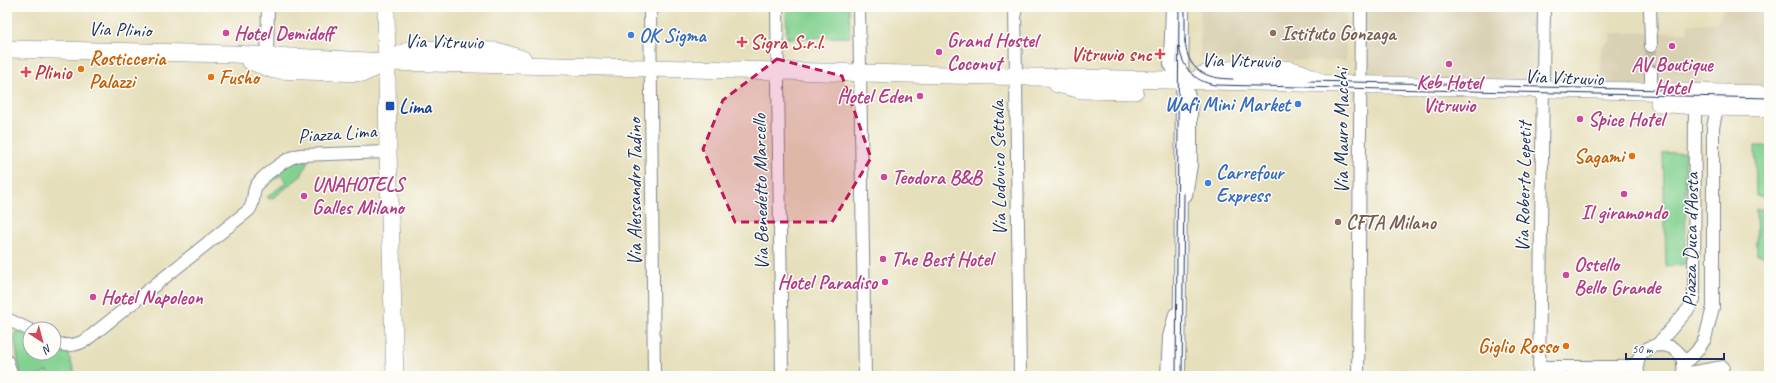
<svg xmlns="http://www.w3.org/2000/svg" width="1776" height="383" font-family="Caveat,sans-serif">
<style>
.built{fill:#d9d1b4}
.green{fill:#83d190;stroke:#4f8077}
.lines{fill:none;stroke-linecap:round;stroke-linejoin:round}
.street-tunnel{stroke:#bdbca8;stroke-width:12;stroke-dasharray:12 6;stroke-linecap:butt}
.street-casing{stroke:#80878c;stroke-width:14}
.secondary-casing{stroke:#80878c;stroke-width:18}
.street{stroke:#fff;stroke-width:12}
.secondary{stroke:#fff;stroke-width:17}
.tram{stroke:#1b2f5e;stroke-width:1}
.marked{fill:#c2185b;fill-opacity:0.2;stroke:#c2185b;stroke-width:3;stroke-dasharray:8 5;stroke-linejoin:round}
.hotel-dot{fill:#d1479c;stroke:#fdfcf7;stroke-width:1.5}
.education-dot{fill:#8d6e63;stroke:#fdfcf7;stroke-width:1.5}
.shop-dot{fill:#3f7fe0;stroke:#fdfcf7;stroke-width:1.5}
.health-dot{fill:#e0444e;stroke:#fdfcf7;stroke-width:1.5}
.food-dot{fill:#e8710a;stroke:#fdfcf7;stroke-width:1.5}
.transit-dot{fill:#1a4fb4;stroke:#fdfcf7;stroke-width:1.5}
.labels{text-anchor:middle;stroke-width:3;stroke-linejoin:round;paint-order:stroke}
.street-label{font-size:20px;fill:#1b2f5e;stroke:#fdfcf7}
.hotel-label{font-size:20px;font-weight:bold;fill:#b23c85;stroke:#fdfcf7;text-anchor:start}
.education-label{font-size:20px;font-weight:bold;fill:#785e54;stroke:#fdfcf7;text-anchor:start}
.shop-label{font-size:20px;font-weight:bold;fill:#366cbe;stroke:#fdfcf7;text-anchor:start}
.health-label{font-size:20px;font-weight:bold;fill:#be3a42;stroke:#fdfcf7;text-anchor:start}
.food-label{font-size:20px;font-weight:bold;fill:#c56008;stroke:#fdfcf7;text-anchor:start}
.transit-label{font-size:20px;font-weight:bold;fill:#164399;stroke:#fdfcf7;text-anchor:start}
</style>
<rect width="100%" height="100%" fill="#fdfcf7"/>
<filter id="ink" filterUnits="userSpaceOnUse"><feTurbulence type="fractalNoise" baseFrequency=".025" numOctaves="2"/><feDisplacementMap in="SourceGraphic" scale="8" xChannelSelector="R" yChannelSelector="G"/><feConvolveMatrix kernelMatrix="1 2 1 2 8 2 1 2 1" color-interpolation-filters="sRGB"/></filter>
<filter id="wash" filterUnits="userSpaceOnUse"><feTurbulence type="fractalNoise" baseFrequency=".012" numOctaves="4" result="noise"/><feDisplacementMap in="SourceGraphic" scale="16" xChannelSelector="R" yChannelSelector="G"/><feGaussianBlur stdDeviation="0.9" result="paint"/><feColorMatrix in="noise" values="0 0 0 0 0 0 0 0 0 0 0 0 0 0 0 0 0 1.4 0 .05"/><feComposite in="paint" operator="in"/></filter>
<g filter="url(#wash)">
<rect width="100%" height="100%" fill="#e6dfbb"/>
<g class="built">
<path d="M1200,7H1346V61L1200,59Z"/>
<path d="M1362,7H1543V88L1362,84Z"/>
<path d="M1724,7H1769V93L1600,89L1602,46L1611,41V33L1687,32L1688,24L1718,23Z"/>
</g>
<g class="green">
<path d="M786,7H849L850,37L787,38Z"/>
<path d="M1755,146H1769V196H1756Z"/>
<path d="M1685,152L1686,264L1666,267L1663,153Z"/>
<path d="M296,160L308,161L301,176L273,198L269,199L267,197L287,182L281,175L261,190V185Z"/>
<path d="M1756,209H1769V255H1757Z"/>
<path d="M17,331L30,337V353H54V349L67,351L76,376H50L47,371L39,376H22L20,373L14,334Z"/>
</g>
</g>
<g filter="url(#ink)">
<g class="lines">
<path class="street-tunnel" d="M1651,46V72"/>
<g class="street-casing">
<g id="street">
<path d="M650,7L654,376"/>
<path d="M777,7L782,376"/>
<path d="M859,7L865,376"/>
<path d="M1015,7L1020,376"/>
<path d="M1172,7L1170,64L1187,88L1191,107V165L1186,195"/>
<path d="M1650,7L1651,46"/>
<path d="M267,57L268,7"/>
<path d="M1651,72V92"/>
<path d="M7,319L30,330"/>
<path d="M54,342C66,347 75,346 86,340L249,210C255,203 252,194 256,186C262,176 289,156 300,155L388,152"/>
<path d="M1657,345L1691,306L1694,299L1695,113V106L1699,99"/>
<path d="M7,361L12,376"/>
<path d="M1683,365L1697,351L1705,339L1713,307V128L1717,107"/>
<path d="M1540,367H1625L1637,364"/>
<path d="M1683,374L1723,367"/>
<path d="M1167,376L1169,337L1175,314"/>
<path d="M1179,376L1183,7"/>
<path d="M1358,376L1361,7"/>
<path d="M1539,376L1544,7"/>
<path d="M1639,376C1626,335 1695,335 1682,376"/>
</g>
</g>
<g class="secondary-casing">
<g id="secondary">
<path d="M386,7L388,152L395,376"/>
<path d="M7,49L233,54L387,62L1769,94"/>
<path d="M250,61L274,70L364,73L411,49L497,51L523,59"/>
<path d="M1202,75C1226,68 1270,65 1295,71C1304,73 1311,77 1318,81"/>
<path d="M1057,84L1082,90L1135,91"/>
<path d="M1659,103L1706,107L1769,108"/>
</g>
</g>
<use href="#street" class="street"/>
<use href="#secondary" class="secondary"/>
<g class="tram">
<path d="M1185,39C1186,70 1205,79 1233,79"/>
<path d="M1185,43V7"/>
<path d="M1179,46C1182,67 1193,81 1215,85L1769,98"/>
<path d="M1309,81L1483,85"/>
<path d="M1499,86L1663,90"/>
<path d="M1176,376L1179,7"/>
<path d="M1182,376L1184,193"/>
</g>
</g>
</g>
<path class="marked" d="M777,59L842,76L871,158L832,222H735L703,149L723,100Z"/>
<g class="hotel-dot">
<circle cx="226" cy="33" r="4"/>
<circle cx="1672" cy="46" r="4"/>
<circle cx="939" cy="52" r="4"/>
<circle cx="1449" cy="64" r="4"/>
<circle cx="920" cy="96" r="4"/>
<circle cx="1580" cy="119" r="4"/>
<circle cx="884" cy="177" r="4"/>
<circle cx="1624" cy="194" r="4"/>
<circle cx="304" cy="196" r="4"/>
<circle cx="883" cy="259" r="4"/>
<circle cx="1566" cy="275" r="4"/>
<circle cx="885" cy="282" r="4"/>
<circle cx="93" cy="297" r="4"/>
</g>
<g class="education-dot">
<circle cx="1273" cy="33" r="4"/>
<circle cx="1338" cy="222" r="4"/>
</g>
<g class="shop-dot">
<circle cx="631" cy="35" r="4"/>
<circle cx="1298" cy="104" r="4"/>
<circle cx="1208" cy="183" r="4"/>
</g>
<g class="health-dot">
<path d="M740 36h4v4h4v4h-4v4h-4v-4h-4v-4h4z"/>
<path d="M1158 48h4v4h4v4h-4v4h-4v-4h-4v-4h4z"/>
<path d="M24 66h4v4h4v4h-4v4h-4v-4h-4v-4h4z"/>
</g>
<g class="food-dot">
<circle cx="81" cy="69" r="4"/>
<circle cx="211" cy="77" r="4"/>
<circle cx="1632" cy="156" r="4"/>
<circle cx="1566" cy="346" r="4"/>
</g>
<rect class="transit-dot" x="385" y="101" width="10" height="10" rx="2"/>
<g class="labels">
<g class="street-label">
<text transform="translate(120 29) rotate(2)" y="7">Via Plinio</text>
<text transform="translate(444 41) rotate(1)" y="7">Via Vitruvio</text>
<text transform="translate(1241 60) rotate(1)" y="7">Via Vitruvio</text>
<text transform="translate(1564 77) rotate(2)" y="7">Via Vitruvio</text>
<text transform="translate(1341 131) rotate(-90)" y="7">Via Mauro Macchi</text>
<text transform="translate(337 133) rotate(-4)" y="7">Piazza Lima</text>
<text transform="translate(998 168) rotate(-91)" y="7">Via Lodovico Settala</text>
<text transform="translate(1523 187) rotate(-89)" y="7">Via Roberto Lepetit</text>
<text transform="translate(634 192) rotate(-90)" y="7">Via Alessandro Tadino</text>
<text transform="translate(760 192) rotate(-91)" y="7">Via Benedetto Marcello</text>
<text transform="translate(1690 240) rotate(-89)" y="7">Piazza Duca d'Aosta</text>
</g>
<g class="hotel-label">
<text x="234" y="40">Hotel Demidoff</text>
<text x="947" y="47">Grand Hostel<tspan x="947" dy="23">Coconut</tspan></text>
<text x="1672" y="71" text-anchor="middle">AV Boutique<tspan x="1672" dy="23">Hotel</tspan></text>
<text x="1449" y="89" text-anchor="middle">Keb Hotel<tspan x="1449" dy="23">Vitruvio</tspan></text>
<text x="912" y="103" text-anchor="end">Hotel Eden</text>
<text x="1588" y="126">Spice Hotel</text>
<text x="892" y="184">Teodora B&amp;B</text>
<text x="312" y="191">UNAHOTELS<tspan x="312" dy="23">Galles Milano</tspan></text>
<text x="1624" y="219" text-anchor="middle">Il giramondo</text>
<text x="891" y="266">The Best Hotel</text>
<text x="1574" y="271">Ostello<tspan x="1574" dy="23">Bello Grande</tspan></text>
<text x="877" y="289" text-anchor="end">Hotel Paradiso</text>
<text x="101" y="304">Hotel Napoleon</text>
</g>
<g class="education-label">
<text x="1281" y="40">Istituto Gonzaga</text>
<text x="1346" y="229">CFTA Milano</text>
</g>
<g class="shop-label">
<text x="639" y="42">OK Sigma</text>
<text x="1290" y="111" text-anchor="end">Wafi Mini Market</text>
<text x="1216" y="179">Carrefour<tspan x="1216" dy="23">Express</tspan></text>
</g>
<g class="health-label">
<text x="750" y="49">Sigra S.r.l.</text>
<text x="1152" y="61" text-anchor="end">Vitruvio snc</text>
<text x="34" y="79">Plinio</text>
</g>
<g class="food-label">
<text x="89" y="65">Rosticceria<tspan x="89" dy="23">Palazzi</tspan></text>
<text x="219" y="84">Fusho</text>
<text x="1624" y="163" text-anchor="end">Sagami</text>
<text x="1558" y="353" text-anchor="end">Giglio Rosso</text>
</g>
<g class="transit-label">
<text x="399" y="113">Lima</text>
</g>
</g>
<rect width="1776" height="383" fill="none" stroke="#fdfcf7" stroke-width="24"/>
<g transform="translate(42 341) rotate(144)"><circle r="19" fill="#fdfcf7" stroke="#a3aaba"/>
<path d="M0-3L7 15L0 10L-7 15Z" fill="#d1495b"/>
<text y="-6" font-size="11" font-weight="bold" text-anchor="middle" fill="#1b2f5e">N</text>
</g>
<path d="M1626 353v6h98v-6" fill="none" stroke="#1b2f5e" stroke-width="2"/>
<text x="1632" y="353" font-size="12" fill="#1b2f5e" stroke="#fdfcf7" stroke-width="3" paint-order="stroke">50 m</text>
</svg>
